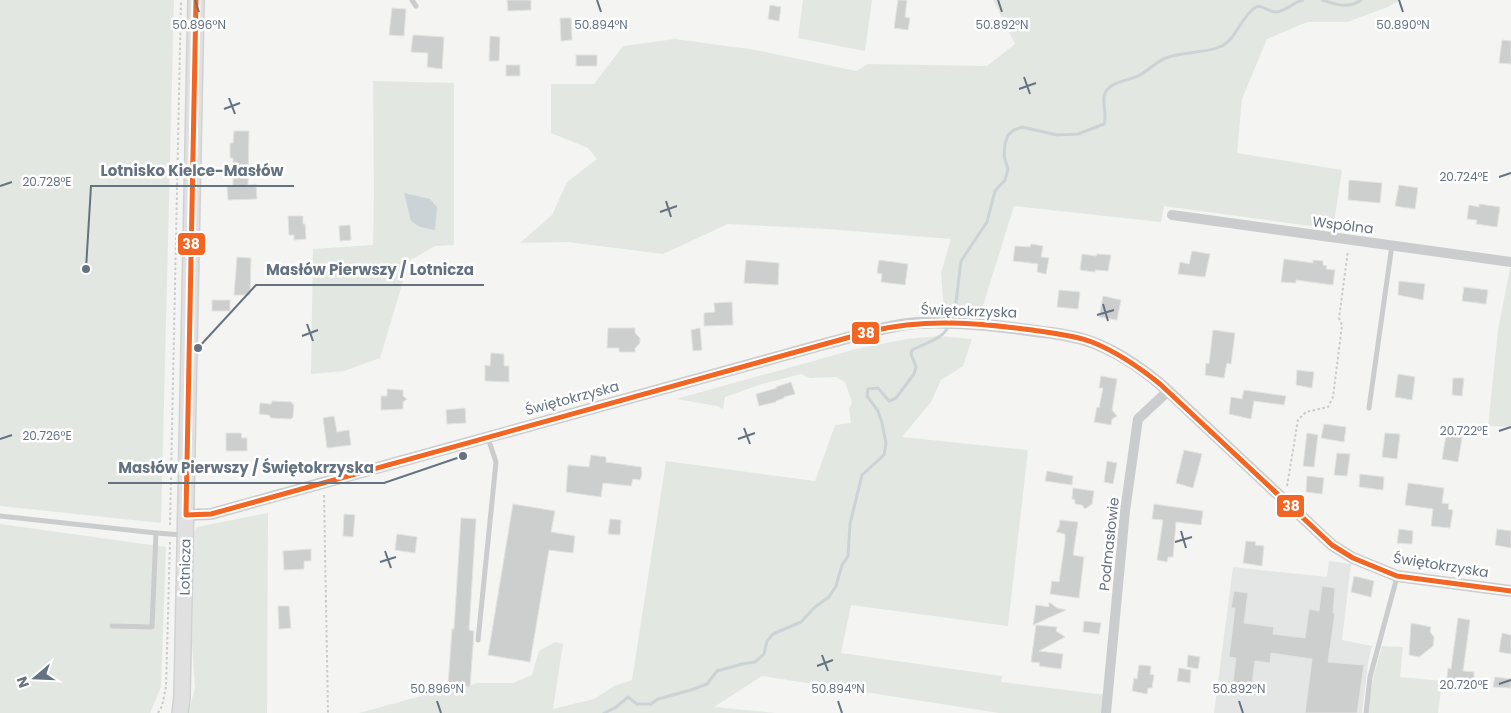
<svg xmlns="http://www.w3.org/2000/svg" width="1511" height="713" font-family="Poppins,sans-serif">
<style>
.built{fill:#e4e6e5}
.green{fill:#e3e7e1}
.water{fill:#ccd3d6}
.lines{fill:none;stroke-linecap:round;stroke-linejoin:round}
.stream{stroke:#ccd3d6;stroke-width:3}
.building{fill:#cdcece;stroke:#e3e3e2}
.secondary-casing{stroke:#d0d2d2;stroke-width:18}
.path{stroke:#c9caca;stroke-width:2;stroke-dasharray:2.5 2.5;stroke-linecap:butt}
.service{stroke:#cbcccd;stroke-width:5}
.minor{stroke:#cbcccd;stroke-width:10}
.tertiary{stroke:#cbcccd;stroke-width:12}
.secondary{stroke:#e0e0e0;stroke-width:15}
.bus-1-casing{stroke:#fff;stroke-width:9}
.bus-1{stroke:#f26522;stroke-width:5}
.ticks{fill:none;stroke:#647282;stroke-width:2}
.labels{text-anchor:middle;stroke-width:5;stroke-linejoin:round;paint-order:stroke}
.street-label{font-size:14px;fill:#647282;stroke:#fff}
.ticks-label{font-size:12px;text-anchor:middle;fill:#647282;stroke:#fff;stroke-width:5;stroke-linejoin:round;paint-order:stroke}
.leader{fill:none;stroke:#647282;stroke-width:2}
.callout-dot{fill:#647282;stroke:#fff;stroke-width:2}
.callout-label{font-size:15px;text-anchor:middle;font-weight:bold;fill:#647282;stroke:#fff;stroke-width:5;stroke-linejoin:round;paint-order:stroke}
.line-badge{stroke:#fff;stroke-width:2}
.badge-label{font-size:14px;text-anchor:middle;font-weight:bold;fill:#fff}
</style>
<rect width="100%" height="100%" fill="#f4f4f2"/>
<path class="built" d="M1329,561L1351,564L1342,640L1372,646L1368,663L1362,713H1214L1233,567L1327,577Z"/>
<g class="green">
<path d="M0,0H174L161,523L0,506Z"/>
<path d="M803,0H872L865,51L798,38Z"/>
<path d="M993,0H1400L1388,7L1347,22H1307L1267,39L1242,99L1237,153L1342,170L1333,229L1164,206L1161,222L1014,206L982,309H944L941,273L951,239L827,229L728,224L663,254L567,242L520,243L552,215L567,182L597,159L588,148L551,133V84H594L623,46L675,39L756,50L856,71L868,64L987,66L1015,44Z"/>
<path d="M373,81L454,83V245L435,246L409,261L380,358L344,371L311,374L313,249L373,245L374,194Z"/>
<path d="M1510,268H1511V427L1488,426L1498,330Z"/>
<path d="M938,336L972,339L963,366L941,380L931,402L902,437L1028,450L1008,626L851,605L841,653L1002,676L1001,682L1106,695L1104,713H999L762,676L714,707L776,713H359L425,695L434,685L464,687L478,683H513L532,675L539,651L555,642L563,644L553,709L594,699L614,686L632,680L666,461L815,481L835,425L851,423L849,409L852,402L845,382L836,377L810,378L801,374L762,384L725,397L723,409L717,406L676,399L860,348L907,339Z"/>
<path d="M268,513L267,713H188L195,688L192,643L194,534L197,527Z"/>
<path d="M0,524L166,547L161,687L150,713H0Z"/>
<path d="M1382,646L1403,647L1400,677L1442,681L1438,713H1367L1373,678Z"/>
</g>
<path class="water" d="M404,193L430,199L437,207L435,230L420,227L411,221Z"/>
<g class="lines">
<g class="stream">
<path d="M1322,0C1337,5 1348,9 1361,0"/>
<path d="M952,319L955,311L961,261L987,222L995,191L1005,180L1008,169L1004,156L1005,144L1008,135L1014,130L1022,127L1057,135L1078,134L1104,124C1108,114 1100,101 1106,91C1113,81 1131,80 1140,75C1149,70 1157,61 1166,58C1183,51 1205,54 1222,46C1235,39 1240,21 1251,11C1261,1 1265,11 1275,12C1285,12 1293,2 1303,0"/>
<path d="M604,713L615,708L628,697L637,704H651L658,699L691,690L707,684L717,671L742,664L755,662L764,654L767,641L773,634L801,622L815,607L829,597L836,586L842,565L848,556L850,524L862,475L884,455L886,443L882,423L878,411L867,396L868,389L878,388L889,401L896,398L914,374L916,367L911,354L912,350C923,344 943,339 948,327"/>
</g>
</g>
<g class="building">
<path d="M507,0H531V10L508,11Z"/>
<path d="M898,0H907L905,17L910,18L908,30L894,28Z"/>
<path d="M770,5L781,7L779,21L768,19Z"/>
<path d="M392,8L406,9L404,36L389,35Z"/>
<path d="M560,18H571L572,40L561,41Z"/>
<path d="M413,35L444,37L442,69L427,67L428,53L411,52Z"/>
<path d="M490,36L500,37L499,61H489Z"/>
<path d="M1502,40L1511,41V64L1499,63Z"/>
<rect x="576" y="55" width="21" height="11"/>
<rect x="506" y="65" width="14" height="11"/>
<path d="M234,131H249L248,185L256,184L257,199L228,200L227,186L233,185V158H230V143H233Z"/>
<path d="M1349,180L1382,183L1380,203L1348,200Z"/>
<path d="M1399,185L1418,188L1415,209L1395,206Z"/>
<path d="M1479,204L1500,207L1497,227L1476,224L1477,220L1467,219L1469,205L1479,207Z"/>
<path d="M288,216H303V224H305L306,239L294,240V235H289Z"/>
<path d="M350,225L351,240L340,241L339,226Z"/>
<path d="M1031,244L1043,246L1041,257L1049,258L1046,274L1037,272L1038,264L1013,261L1015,246L1030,247Z"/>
<path d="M1192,251L1210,254L1205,277L1178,274L1180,262L1189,264Z"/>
<path d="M1082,254L1096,256L1097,254L1111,255L1108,271L1095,270V272L1080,270Z"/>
<path d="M237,257L251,258L250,295H234Z"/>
<path d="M1284,259L1313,263V260L1323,261V265L1327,266L1326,269L1335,270L1333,285L1296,280V283L1281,282Z"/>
<path d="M746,260L779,263L778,285L744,283Z"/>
<path d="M879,260L908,264L905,285L881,282L882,274L877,273Z"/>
<path d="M1399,281L1425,284L1423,300L1398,295Z"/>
<path d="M1464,287L1488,290L1486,304L1462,301Z"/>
<path d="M1059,290L1080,292L1078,309L1057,307Z"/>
<path d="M1103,296L1121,300L1117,320L1099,317Z"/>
<rect x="212" y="300" width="18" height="11"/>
<path d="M732,302L733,325L704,326V313L715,312L714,303Z"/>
<path d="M608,328H635V333L640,338V343L635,348V352H619V348H607Z"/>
<path d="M700,328L702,350L693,351L691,330Z"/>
<path d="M1213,330L1235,333L1231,364L1227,363L1224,378L1205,375L1206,363L1209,364Z"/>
<path d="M491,353L504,354V366H509V382L485,381V365L490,366Z"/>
<path d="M1297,370L1314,372L1312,388L1296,385Z"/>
<path d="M1398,374L1415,377L1412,400L1395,397Z"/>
<path d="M1101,376L1117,379L1112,410L1117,416L1112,419L1111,425L1094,422L1097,407L1099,408L1103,388H1099Z"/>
<path d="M1453,378H1464L1462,396L1452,395Z"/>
<path d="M791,382L795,394L784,397V398L776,401V402L759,406L756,394L777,388L776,387Z"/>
<path d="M387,389L403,390V396L407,399L403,402V409L381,410V396H387Z"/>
<path d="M1244,390L1286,396L1284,405L1254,401L1251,419L1229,414L1231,397L1242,399Z"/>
<path d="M272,401L292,402V404H294L293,417L291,419L271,418L269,415L259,414L260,403L270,404L272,403Z"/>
<path d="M465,408L466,423L447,424L446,410Z"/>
<path d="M334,416L337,432L349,430L351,445L327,448L323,418Z"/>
<path d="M1324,424L1346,427L1344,442L1321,438Z"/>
<path d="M1447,430L1463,432L1458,462L1442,459Z"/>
<path d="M226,433H241L242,438H247V451H226Z"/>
<path d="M1307,433L1318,435L1314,467L1303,466Z"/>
<path d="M1385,433L1400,434L1397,459L1382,457Z"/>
<path d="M1184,450L1202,454L1193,488L1176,483Z"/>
<path d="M1337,453L1350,454L1347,476L1334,475Z"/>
<path d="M591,455L606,457V462L641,467L642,474L640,480L633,479L631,486L603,483L601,497L566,492L568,465L589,467Z"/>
<path d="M1107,461L1117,463L1113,484L1104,482Z"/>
<path d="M1047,471L1073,476L1072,485L1045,481Z"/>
<path d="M1360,474L1384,477L1383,490L1359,487Z"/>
<path d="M1307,476L1324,478L1322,494L1306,492Z"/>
<path d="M1408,483L1444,488L1442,503L1449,504L1448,509L1453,510L1450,528L1431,526L1433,509L1405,505Z"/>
<path d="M1073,488L1094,491L1092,504L1085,509L1082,505L1075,504V500L1072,499Z"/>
<path d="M513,504L555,511L551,532L575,536L573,553L549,550L530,662L488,655Z"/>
<path d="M1154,504L1203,511L1201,525L1176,522L1173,557H1168L1167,562L1157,560L1163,520L1152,519Z"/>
<path d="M344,514L355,515L353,537L343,536Z"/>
<path d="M461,518L476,519L469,630L474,631L470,687L448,686L452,629H454Z"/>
<path d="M610,519L621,520L620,535L608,534Z"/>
<path d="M1060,520L1078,522L1073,555L1084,557L1079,598L1050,594L1052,581L1059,582L1065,542V534L1056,532L1059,527Z"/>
<path d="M1399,529L1413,531L1412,544L1397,543Z"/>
<path d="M1497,529L1511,531V548L1495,545Z"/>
<path d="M397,534L417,537L415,553L395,550Z"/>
<path d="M1246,541L1256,542L1255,545L1264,546L1262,566L1243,563Z"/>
<path d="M311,549V561H304V569L284,570L283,551Z"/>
<path d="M1354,576L1374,581L1371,597L1351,592Z"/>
<path d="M1322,586L1335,588L1333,613H1335L1328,662L1364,665L1357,713H1305L1312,659L1271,653L1270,663L1255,661L1252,685L1233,682L1236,658L1229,657L1235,608H1231L1234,591L1248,593L1244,623L1274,627L1273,634L1305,638L1309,609L1319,611Z"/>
<path d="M1049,602L1057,608L1066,610L1033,625L1036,605L1049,607Z"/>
<path d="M278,606H289L291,628L279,629Z"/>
<path d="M1458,618L1470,620L1463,671L1474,672V682L1447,678L1448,668L1451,669Z"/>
<path d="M1084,621L1101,623L1099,634L1083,632Z"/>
<path d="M1411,623L1431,627L1430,632L1434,637L1433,646L1419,657L1409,655Z"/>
<path d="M1036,625L1057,627L1056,631L1065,637L1039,651L1063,654L1061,669L1039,666L1040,663L1031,662Z"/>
<path d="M1502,633L1511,635V654L1499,652Z"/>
<path d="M1188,655L1200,657L1198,669L1187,667Z"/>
<path d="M1139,665L1151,666L1150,674L1154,675L1152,688H1148L1147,694L1132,691L1134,678L1137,679Z"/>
<path d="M1179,668L1191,670L1190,683L1177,681Z"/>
<path d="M1495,677L1511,679V688L1493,687Z"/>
</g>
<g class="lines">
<g class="secondary-casing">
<path id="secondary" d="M180,713L182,697L196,0"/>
</g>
<g class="path">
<path d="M1287,486L1298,420L1306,412L1328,407L1333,397L1342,325L1339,318L1348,251"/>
<path d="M324,495L328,713"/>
<path d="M170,525L181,0"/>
<path d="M158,713L162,706L166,687L170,542"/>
</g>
<g class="service">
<path d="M412,0L416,6"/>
<path d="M1369,408L1392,245"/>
<path d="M0,516L156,533L152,627L112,626"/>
<path d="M156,533L183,535"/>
<path d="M478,640L496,462L488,438"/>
<path d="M1366,713L1370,677L1397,577"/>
</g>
<g class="minor">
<path d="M1172,215L1511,262"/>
<path d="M1106,713L1125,511L1138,419L1168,391"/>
</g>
<path class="tertiary" d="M186,515L211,514L828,343C857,336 888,325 917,323C959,321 1002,326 1043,332C1062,334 1081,337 1099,345C1125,356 1147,372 1168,391L1332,545L1353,558L1397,576L1511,591"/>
<use href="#secondary" class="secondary"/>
<g class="bus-1-casing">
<path id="bus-1" d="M196,0L186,515L211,514L872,331C925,318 979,323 1032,330C1052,333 1073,335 1092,342C1117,352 1139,367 1160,384L1332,545L1353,558L1397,576L1511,591"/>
</g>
<use href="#bus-1" class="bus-1"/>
</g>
<path class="ticks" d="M195,0L199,12M597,0L601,12M998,0L1002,12M1399,0L1403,12M1024,77L1030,94M1019,89L1036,83M229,98L235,114M224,109L240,103M1499,177L1511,173M0,186L12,182M666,201L671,217M660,212L677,206M1103,304L1108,321M1097,315L1114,310M307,324L313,341M302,336L318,330M744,428L750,444M1499,431L1511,427M0,439L12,435M738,439L755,433M1181,531L1186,548M1175,542L1192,537M385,551L391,568M380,562L396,557M822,655L828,671M817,666L833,660M1499,684L1511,680M437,701L441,713M838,701L842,713M1239,701L1243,713"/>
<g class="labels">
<g class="street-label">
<text transform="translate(1343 225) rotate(7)" y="5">Wspólna</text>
<text transform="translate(969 311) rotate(2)" y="5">Świętokrzyska</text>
<text transform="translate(572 398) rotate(-15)" y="5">Świętokrzyska</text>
<text transform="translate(1109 544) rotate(-84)" y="5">Podmasłowie</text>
<text transform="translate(1441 565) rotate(9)" y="5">Świętokrzyska</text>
<text transform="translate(185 567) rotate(-89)" y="5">Lotnicza</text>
</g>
</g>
<g class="ticks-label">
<text x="601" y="29">50.894°N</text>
<text x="1403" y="29">50.890°N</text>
<text x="199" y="29">50.896°N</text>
<text x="1002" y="29">50.892°N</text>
<text x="1464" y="181">20.724°E</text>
<text x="47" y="186">20.728°E</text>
<text x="1464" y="435">20.722°E</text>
<text x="47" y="440">20.726°E</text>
<text x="1464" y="689">20.720°E</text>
<text x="437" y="693">50.896°N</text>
<text x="838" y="693">50.894°N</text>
<text x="1239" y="693">50.892°N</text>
</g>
<path class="leader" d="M86 269L91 186H294M198 348L256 285H484M463 456L384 483H108"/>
<g class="callout-dot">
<circle cx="86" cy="269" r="5"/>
<circle cx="198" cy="348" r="5"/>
<circle cx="463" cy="456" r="5"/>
</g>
<g class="callout-label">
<text x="192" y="176">Lotnisko Kielce-Masłów</text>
<text x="370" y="275">Masłów Pierwszy / Lotnicza</text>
<text x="246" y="473">Masłów Pierwszy / Świętokrzyska</text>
</g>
<g class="line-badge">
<rect x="177" y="232" width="29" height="24" rx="5" fill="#f26522"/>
<rect x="851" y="321" width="29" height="24" rx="5" fill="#f26522"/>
<rect x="1276" y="494" width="29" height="24" rx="5" fill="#f26522"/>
</g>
<g class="badge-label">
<text x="191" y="249">38</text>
<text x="866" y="338">38</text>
<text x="1291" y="511">38</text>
</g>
<g transform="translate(35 678) rotate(251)" stroke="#ffffff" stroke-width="4" paint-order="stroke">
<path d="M0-4L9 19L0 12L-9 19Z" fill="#647282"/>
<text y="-8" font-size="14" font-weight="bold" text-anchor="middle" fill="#647282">N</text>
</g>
</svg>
